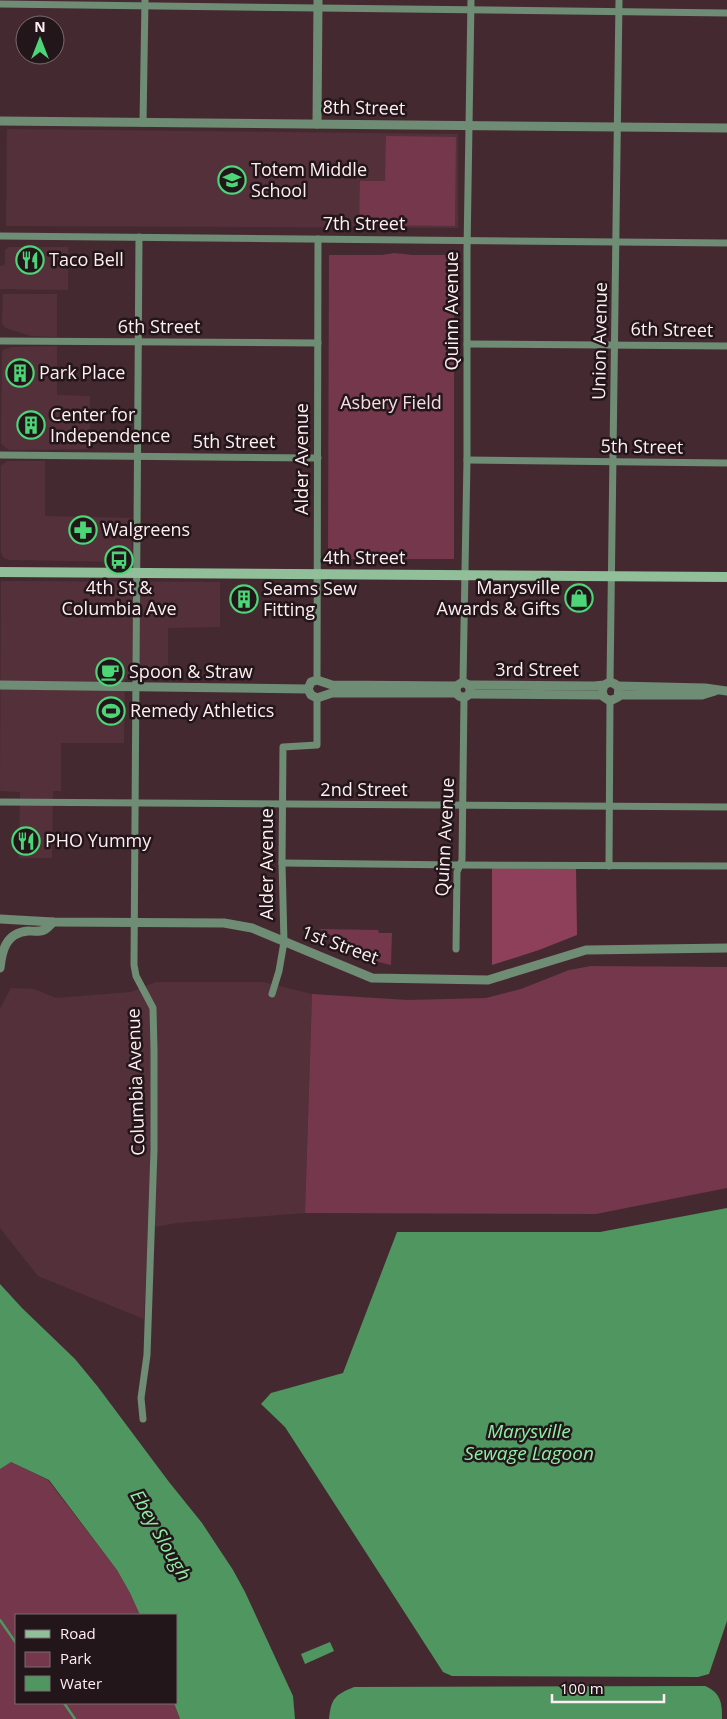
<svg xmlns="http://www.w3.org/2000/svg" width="727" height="1719" font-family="'Open Sans',sans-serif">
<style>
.built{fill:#54303b}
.green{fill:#74374b}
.forest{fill:#8e405a}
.water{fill:#4f9661}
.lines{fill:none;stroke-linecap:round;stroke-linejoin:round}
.stream{stroke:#4f9661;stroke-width:2.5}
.minor{stroke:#6f8c75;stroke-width:7}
.tertiary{stroke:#6f8c75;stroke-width:9}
.secondary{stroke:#90bf99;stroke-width:10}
.labels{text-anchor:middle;stroke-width:5;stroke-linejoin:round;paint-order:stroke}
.street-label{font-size:18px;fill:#feeef2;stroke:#23161a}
.poi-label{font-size:18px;fill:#feeef2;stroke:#23161a;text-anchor:start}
.park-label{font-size:18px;fill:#f5dde3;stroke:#23161a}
.water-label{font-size:19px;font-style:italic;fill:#8eefa4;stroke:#23161a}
</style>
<rect width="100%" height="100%" fill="#452931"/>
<g class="built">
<path d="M7,129L458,134V228L6,226Z"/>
<path d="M9,247H68V290L0,289V266L5,265V250Z"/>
<path d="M3,294H57V337L31,336L6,328L2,324Z"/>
<path d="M57,346V395L90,396V449L9,450L1,444L2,354L3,350L12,347Z"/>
<path d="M7,461H45V516L131,518L132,557L130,560L125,562L10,560L4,558L1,553V466Z"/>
<path d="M1,581L220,582V627L168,628V678L125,679L124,743H61V791H53L52,858H19L20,792L0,791Z"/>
<path d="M156,982H263L312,994L305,1213L177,1223L148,1228L144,1319L38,1276L0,1228V1009L11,988L34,989L56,998L131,992Z"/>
</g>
<g class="green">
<path d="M386,136L456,137L455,226L359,225L360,181H385Z"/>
<path d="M394,253L413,255H454V559H333L328,551L329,255H382Z"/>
<path d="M319,929L378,930L379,933H392L391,965L358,957L351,953L350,945Z"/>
<path d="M591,966L727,967V1188L596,1214L305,1213L312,994L408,1000L486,998L521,989L569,970Z"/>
<path d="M0,1454L11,1462L48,1480L117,1570L130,1593L140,1615H16V1703H174L180,1719H0Z"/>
</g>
<path class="forest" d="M492,868L576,869L577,935L539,950L492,965Z"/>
<g class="water">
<path d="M727,1208V1621L709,1674L698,1677L452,1676L443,1672L285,1427L261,1404L271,1393L343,1373L397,1232H600Z"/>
<path d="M0,1284L22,1308L75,1359L98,1387L169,1482L202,1523L233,1570L245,1592L293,1696L295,1719H180L174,1703H176V1615H140L130,1593L117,1570L49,1480L11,1462L0,1469Z"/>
<path d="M330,1642L334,1651L305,1664L301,1654Z"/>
<path d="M705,1686C721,1693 722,1703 722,1719H329C331,1698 335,1695 354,1687Z"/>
</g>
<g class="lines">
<g class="stream">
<path d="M0,1620L16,1643"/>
<path d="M64,1703L75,1719"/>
</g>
<g class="minor">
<path d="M0,4L727,13"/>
<path d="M143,123L145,0"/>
<path d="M0,236L727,243"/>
<path d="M139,237L134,965L136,976L153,1008L154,1050V1150L147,1355L141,1398L143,1419"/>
<path d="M0,341L318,343"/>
<path d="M467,344L727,346"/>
<path d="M0,455L318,458"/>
<path d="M467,460L727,463"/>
<path d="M317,680L318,239"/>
<path d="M463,682L467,460V251L471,0"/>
<path d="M610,682L619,0"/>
<path d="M0,802L727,807"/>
<path d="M282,863L460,865L727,866"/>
<path d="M609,866L610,701"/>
<path d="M456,949L457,872L462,860L464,697"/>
<path d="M272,994L279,971L284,942L282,863L283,747L317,745V698"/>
</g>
<g class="tertiary">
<path d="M0,121L727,128"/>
<path d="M317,124L318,0"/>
<circle cx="463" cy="690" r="7"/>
<path d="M0,685L308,689"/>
<path d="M469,685L594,686L604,685L610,682L615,684L619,688L618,697L610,701L604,697L602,692L604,685"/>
<path d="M618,686L705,688L727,691"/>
<path d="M457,693H332L317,698L311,695L308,689L311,682L317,680L332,685L457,686"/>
<path d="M470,694L602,695"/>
<path d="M619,695H702L715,691"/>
<path d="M0,919L53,922L224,923L252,928L372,978L488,980L586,950L727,948"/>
<path d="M0,968C2,950 6,933 28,931C33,931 39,932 44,930C47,929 50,925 53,922"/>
</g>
<path class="secondary" d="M0,572L727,577"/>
</g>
<defs>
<g id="school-ring" transform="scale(1.4375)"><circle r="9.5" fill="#23161a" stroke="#4cd677" stroke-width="1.5"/><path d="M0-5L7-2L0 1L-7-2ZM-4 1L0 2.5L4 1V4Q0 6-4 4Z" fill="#4cd677"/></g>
<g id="restaurant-ring" transform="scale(1.4375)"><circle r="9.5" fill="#23161a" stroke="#4cd677" stroke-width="1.5"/><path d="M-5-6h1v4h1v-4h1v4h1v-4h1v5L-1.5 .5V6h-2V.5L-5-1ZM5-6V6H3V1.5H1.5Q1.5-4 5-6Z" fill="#4cd677"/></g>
<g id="building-ring" transform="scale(1.4375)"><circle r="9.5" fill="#23161a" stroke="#4cd677" stroke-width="1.5"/><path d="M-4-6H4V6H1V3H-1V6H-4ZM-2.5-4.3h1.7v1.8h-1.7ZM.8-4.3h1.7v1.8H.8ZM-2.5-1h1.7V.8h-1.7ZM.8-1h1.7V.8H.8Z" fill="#4cd677"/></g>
<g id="pharmacy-ring" transform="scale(1.4375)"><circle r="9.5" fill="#23161a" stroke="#4cd677" stroke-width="1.5"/><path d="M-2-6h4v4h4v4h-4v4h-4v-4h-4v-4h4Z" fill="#4cd677"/></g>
<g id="bus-ring" transform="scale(1.4375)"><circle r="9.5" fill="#23161a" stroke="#4cd677" stroke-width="1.5"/><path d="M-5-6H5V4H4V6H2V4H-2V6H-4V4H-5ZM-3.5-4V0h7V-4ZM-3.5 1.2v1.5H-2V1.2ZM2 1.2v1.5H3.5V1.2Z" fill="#4cd677"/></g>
<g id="shop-ring" transform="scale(1.4375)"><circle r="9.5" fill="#23161a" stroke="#4cd677" stroke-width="1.5"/><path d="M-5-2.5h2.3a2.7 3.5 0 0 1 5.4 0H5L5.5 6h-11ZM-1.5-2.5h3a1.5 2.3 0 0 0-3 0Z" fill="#4cd677"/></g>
<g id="cafe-ring" transform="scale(1.4375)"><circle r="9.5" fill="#23161a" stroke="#4cd677" stroke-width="1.5"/><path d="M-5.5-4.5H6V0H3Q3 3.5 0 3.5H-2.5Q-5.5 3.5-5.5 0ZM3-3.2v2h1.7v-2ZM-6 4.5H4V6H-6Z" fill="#4cd677"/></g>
<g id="stadium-ring" transform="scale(1.4375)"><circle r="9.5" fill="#23161a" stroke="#4cd677" stroke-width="1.5"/><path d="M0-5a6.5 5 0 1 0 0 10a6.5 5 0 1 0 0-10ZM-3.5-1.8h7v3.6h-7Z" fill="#4cd677"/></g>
</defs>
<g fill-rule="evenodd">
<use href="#school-ring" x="232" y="180"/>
<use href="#restaurant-ring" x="30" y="260"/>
<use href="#building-ring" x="20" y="373"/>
<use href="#building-ring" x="31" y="425"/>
<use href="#pharmacy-ring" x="83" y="530"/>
<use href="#bus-ring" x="119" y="560"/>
<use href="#shop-ring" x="579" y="598"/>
<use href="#building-ring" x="244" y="599"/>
<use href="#cafe-ring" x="110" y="672"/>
<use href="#stadium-ring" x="111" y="711"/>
<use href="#restaurant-ring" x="26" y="841"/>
</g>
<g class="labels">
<g class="street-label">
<text transform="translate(364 108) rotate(1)" y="6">8th Street</text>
<text x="364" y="230">7th Street</text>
<text transform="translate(452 311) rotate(-90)" y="6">Quinn Avenue</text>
<text x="159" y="333">6th Street</text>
<text transform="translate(672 330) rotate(1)" y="6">6th Street</text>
<text transform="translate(600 341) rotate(-89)" y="6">Union Avenue</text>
<text x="234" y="448">5th Street</text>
<text transform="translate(642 447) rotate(1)" y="6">5th Street</text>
<text transform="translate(302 459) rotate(-90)" y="6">Alder Avenue</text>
<text x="364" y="564">4th Street</text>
<text x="537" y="676">3rd Street</text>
<text x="364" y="796">2nd Street</text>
<text transform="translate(445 837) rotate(-87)" y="6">Quinn Avenue</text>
<text transform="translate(267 864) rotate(-90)" y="6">Alder Avenue</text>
<text transform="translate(340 945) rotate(20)" y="6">1st Street</text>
<text transform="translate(136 1082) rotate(-92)" y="6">Columbia Avenue</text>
</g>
<g class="poi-label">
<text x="251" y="176">Totem Middle<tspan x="251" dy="21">School</tspan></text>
<text x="49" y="266">Taco Bell</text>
<text x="39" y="379">Park Place</text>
<text x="50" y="421">Center for<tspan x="50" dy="21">Independence</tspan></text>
<text x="102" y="536">Walgreens</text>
<text x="119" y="594" text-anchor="middle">4th St &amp;<tspan x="119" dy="21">Columbia Ave</tspan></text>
<text x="560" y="594" text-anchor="end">Marysville<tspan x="560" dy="21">Awards &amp; Gifts</tspan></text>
<text x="263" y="595">Seams Sew<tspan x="263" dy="21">Fitting</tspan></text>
<text x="129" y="678">Spoon &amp; Straw</text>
<text x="130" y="717">Remedy Athletics</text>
<text x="45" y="847">PHO Yummy</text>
</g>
<g class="park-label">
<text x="391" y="409">Asbery Field</text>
</g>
<g class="water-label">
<text x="529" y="1438">Marysville<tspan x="529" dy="22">Sewage Lagoon</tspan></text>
<text transform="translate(161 1535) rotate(60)" y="7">Ebey Slough</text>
</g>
</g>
<rect x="15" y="1614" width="162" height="90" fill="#23161a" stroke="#7b6c70"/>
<rect x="25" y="1630" width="25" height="8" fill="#90bf99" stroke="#7b6c70"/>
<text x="60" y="1639" font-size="15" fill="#feeef2">Road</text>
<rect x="25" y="1652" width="25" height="15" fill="#74374b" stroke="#7b6c70"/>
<text x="60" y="1664" font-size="15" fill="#feeef2">Park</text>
<rect x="25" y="1676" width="25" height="15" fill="#4f9661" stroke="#7b6c70"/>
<text x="60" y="1689" font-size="15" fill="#feeef2">Water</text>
<g transform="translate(40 40)"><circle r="24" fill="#23161a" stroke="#7b6c70"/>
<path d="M0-4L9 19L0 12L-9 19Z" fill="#4cd677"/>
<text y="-8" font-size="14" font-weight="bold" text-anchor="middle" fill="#feeef2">N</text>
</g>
<path d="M552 1694v8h112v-8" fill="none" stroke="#feeef2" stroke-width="2.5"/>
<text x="560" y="1694" font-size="15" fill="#feeef2" stroke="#23161a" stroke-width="4" paint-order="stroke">100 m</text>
</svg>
